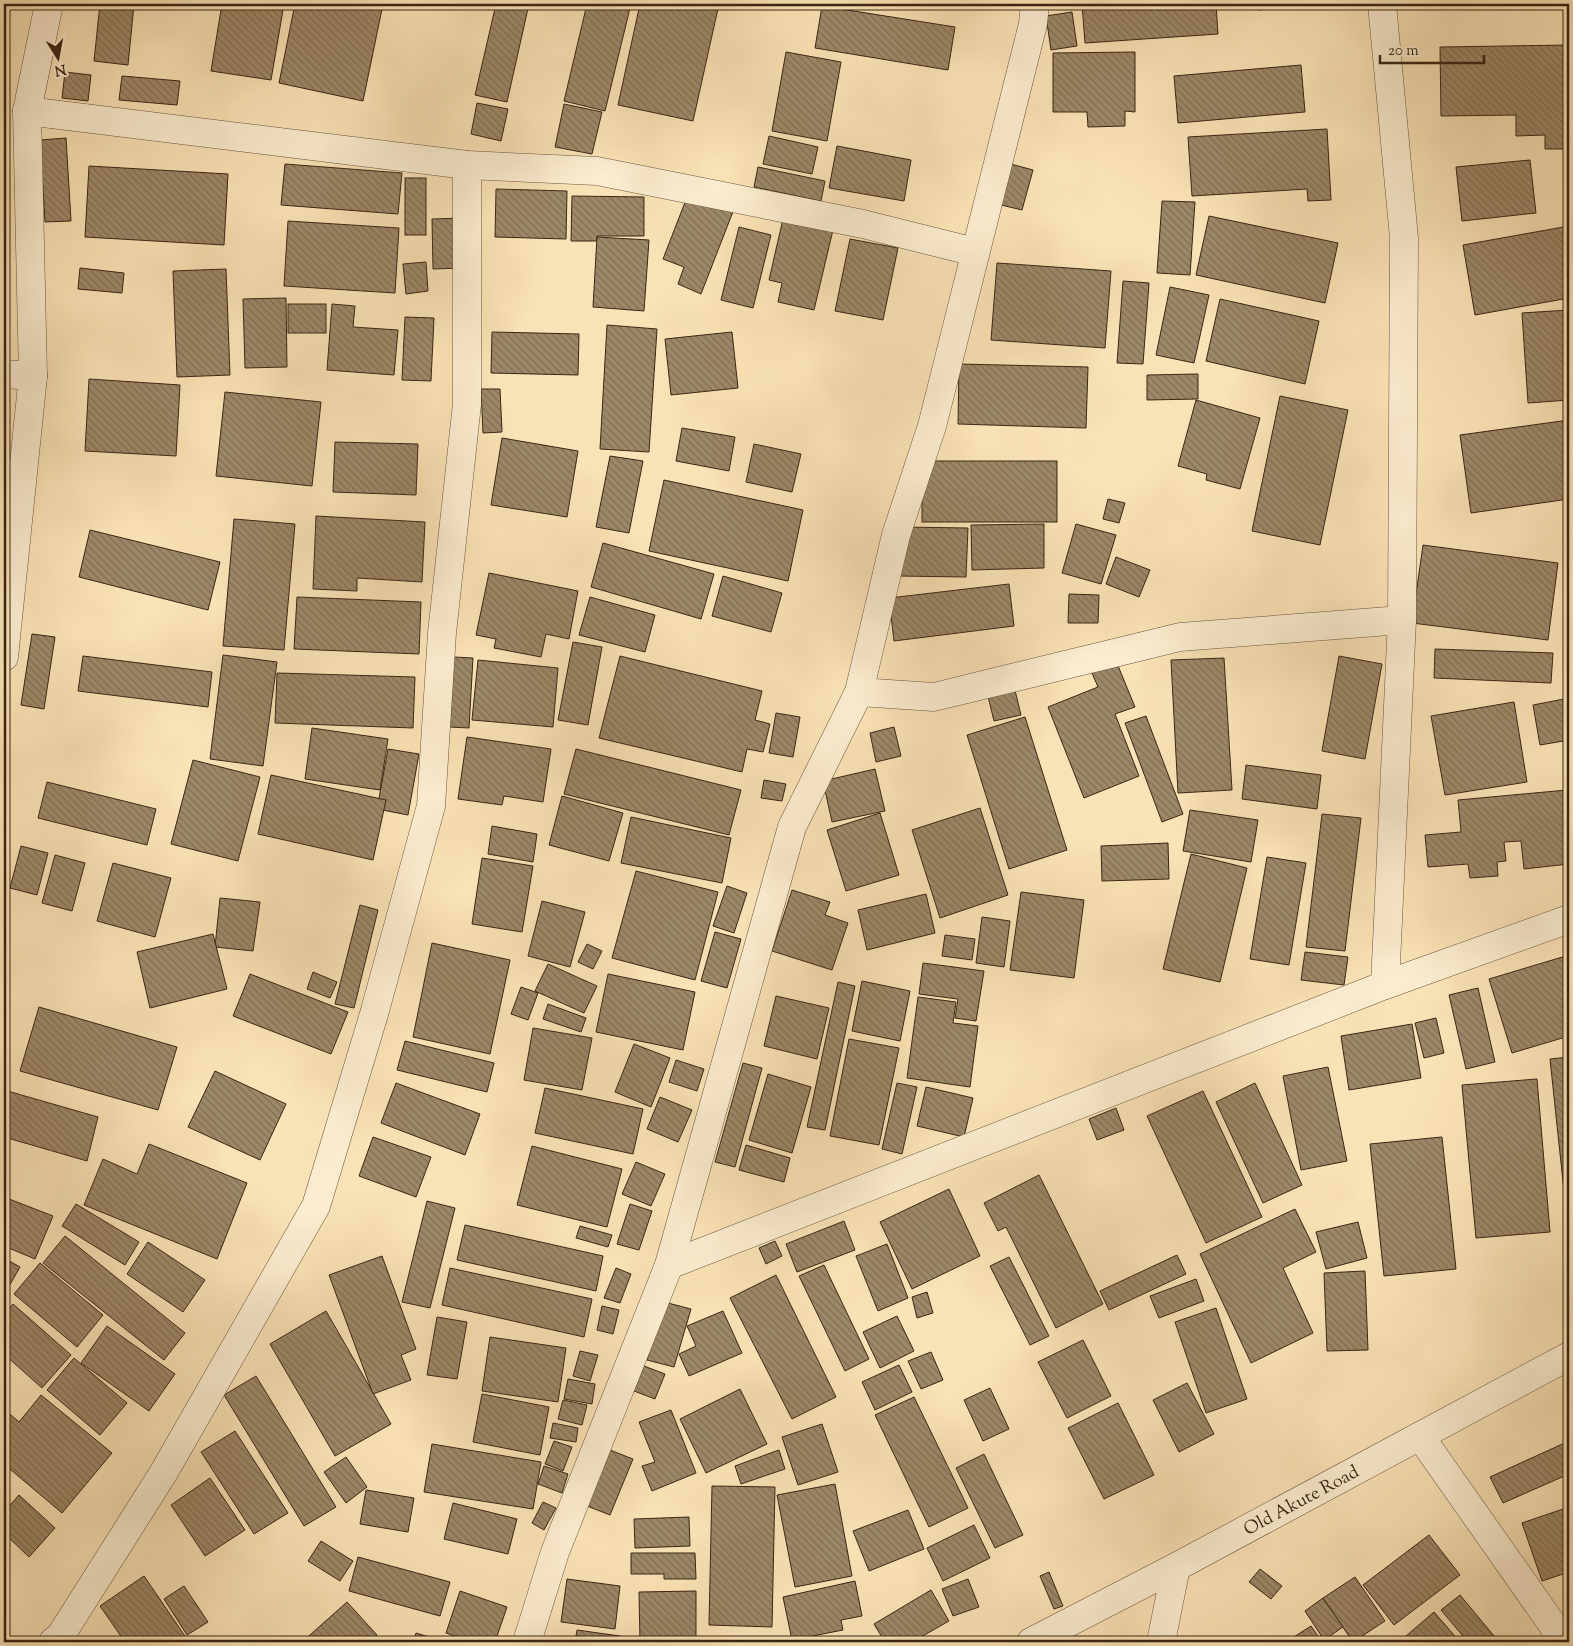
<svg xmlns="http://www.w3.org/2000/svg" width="1573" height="1646" font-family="'Sorts Mill Goudy',serif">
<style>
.building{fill:url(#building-back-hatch);stroke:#392615}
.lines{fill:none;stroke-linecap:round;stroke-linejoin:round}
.minor-casing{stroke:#69553d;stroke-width:29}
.minor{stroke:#fbeccf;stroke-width:28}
.labels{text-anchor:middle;stroke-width:4;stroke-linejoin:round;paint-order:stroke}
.street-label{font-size:18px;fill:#392615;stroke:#fbeccf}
</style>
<defs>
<pattern id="building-back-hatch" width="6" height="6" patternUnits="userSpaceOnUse" patternTransform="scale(1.25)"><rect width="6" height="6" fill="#9d8868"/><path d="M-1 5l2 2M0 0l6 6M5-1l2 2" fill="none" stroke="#816f54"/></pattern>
</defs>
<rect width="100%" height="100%" fill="#f9e2b5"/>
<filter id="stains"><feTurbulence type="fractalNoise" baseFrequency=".004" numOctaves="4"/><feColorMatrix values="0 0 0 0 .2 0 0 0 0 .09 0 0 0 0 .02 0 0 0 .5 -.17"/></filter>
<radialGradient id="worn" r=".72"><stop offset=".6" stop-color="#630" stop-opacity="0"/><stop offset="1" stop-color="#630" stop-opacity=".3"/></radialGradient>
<g class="building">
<path d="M100,4H134L128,65L94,61Z"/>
<path d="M222,4H284L271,80L211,71Z"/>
<path d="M295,4H354L382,9L363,101L279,83Z"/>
<path d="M496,4H529L507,102L475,95Z"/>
<path d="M587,4H631L605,111L564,101Z"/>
<path d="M640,4H719L693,121L618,105Z"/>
<path d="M1082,4H1216L1218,34L1085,43Z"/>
<path d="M1258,4H1318L1259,10Z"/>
<path d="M822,6L955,27L948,70L815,48Z"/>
<path d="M1072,12L1077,46L1051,50L1046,16Z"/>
<path d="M1569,45V149H1545V135L1516,136V115L1441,116L1440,47Z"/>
<path d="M786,52L841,62L827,141L772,131Z"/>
<path d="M1135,52V112L1125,111V126L1088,127L1087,112H1053V53Z"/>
<path d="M1301,65L1305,112L1178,123L1174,76Z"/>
<path d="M65,72L91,75L88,101L62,98Z"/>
<path d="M122,76L180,81L177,105L119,100Z"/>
<path d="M477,103L508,109L501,141L471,134Z"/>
<path d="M564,104L602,112L592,154L555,147Z"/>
<path d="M1327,129L1331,200L1308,201L1307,189L1192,196L1188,137Z"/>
<path d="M769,136L818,147L812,174L763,164Z"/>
<path d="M66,138L71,221L45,222L40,140Z"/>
<path d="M837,146L911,160L904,201L829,188Z"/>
<path d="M1530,160L1536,213L1462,221L1456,167Z"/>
<path d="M1007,163L1033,170L1022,210L997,204Z"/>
<path d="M285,164L402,173L398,214L281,205Z"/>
<path d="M89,166L228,174L224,245L85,237Z"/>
<path d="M758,167L825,181L821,201L754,187Z"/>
<rect x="405" y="178" width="21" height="57"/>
<path d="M496,189L567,191L566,239L495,237Z"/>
<path d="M689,192L734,209L701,294L678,284L684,267L663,259Z"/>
<path d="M572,196L644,197V236H597V241H571Z"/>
<path d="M1162,201L1195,202L1190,275L1157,273Z"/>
<path d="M1209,216L1338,243L1325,303L1196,275Z"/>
<path d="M462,218L464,268L433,269L432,219Z"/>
<path d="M783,219L833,230L814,310L778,302L782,283L769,280Z"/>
<path d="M288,221L399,228L395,293L284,286Z"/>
<path d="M1569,226V298L1475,315L1463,245Z"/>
<path d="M739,227L771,235L753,308L721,300Z"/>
<path d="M597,237L649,240L644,311L593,307Z"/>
<path d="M850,239L898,248L883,320L835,311Z"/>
<path d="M426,262L428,291L406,294L403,264Z"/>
<path d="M997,263L1111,271L1105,348L991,340Z"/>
<path d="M80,268L124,273L122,293L78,289Z"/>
<path d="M226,269L230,375L177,377L173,271Z"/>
<path d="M1123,281L1149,283L1143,364L1117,363Z"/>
<path d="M1170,287L1209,295L1194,363L1156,355Z"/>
<path d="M286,298L287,367L245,368L243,299Z"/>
<path d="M1220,299L1319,321L1305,384L1206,361Z"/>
<rect x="288" y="304" width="38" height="29"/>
<path d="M332,304L355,306L353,327L398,330L394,375L327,370Z"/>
<path d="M1569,310V400L1528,403L1522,313Z"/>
<path d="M405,317L434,318L431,381L402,380Z"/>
<path d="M607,325L657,329L649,452L600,449Z"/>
<path d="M492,332L579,334L578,375L491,373Z"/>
<path d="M732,332L738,388L671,395L665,339Z"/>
<path d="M959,364L1088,367L1086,428L958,424Z"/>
<path d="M1198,374V399L1147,400V375Z"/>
<path d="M89,379L180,385L176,456L85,451Z"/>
<path d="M481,389H500L502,432L483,433Z"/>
<path d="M225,392L321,402L312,486L216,476Z"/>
<path d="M1280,396L1348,410L1320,545L1252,531Z"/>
<path d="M1196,400L1260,418L1240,489L1206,480L1207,474L1178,466Z"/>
<path d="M1569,420V499L1471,513L1460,435Z"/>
<path d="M682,428L735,437L729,471L676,461Z"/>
<path d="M502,438L578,451L567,517L491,505Z"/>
<path d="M335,442L418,444L416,495L333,492Z"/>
<path d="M754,444L801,454L792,492L746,482Z"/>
<path d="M610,456L643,461L629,533L596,527Z"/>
<rect x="922" y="461" width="135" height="61"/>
<path d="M664,480L803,510L788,581L649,551Z"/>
<path d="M1108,499L1125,503L1119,523L1103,519Z"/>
<path d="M316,516L425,522L422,582L357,578V591L313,589Z"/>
<path d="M234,519L295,524L284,650L223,646Z"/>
<path d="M1044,524V568L972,570L971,525Z"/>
<path d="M1076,524L1116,535L1101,584L1062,573Z"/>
<path d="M900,527L968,528L966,577L898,576Z"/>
<path d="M90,530L220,562L208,610L79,577Z"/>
<path d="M603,543L714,574L701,619L591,587Z"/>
<path d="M1423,545L1558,563L1548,640L1412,623Z"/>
<path d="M1116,557L1150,570L1139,597L1106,584Z"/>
<path d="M489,573L578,591L569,639L546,634L541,657L494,648L496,639L476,635Z"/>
<path d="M723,576L782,593L771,632L712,616Z"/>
<path d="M1009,584L1014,626L894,641L889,598Z"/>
<path d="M1069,594L1099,595L1098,623H1068Z"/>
<path d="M297,597L421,602L419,654L294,649Z"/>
<path d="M590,597L655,615L645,652L579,635Z"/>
<path d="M32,634L55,637L44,709L21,705Z"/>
<path d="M573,642L602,647L588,725L558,720Z"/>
<path d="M1435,649L1553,653L1551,683L1434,678Z"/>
<path d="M223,655L277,662L263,766L210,759Z"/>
<path d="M83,656L212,672L208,707L78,691Z"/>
<path d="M620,656L762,691L755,720L770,724L763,752L747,749L742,772L599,738Z"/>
<path d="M1114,656L1135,707L1115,714L1139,776L1084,798L1048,707L1098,687L1089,666Z"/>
<path d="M1339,656L1382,664L1365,759L1322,751Z"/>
<path d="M454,657L473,658L469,728L450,727Z"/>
<path d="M1224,658L1232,790L1178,793L1171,660Z"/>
<path d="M478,660L558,668L553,727L472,720Z"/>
<path d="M277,673L415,677L413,728L275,723Z"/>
<path d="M1013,682L1021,715L994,721L986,688Z"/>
<path d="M1569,698V740L1540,745L1533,705Z"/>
<path d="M1514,702L1527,782L1445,795L1431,716Z"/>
<path d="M776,713L800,717L793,757L769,753Z"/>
<path d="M1146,716L1183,814L1162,822L1125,723Z"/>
<path d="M1025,717L1067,850L1009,869L967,735Z"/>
<path d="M894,727L901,756L876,762L870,733Z"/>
<path d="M312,728L388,739L380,790L305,779Z"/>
<path d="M467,737L551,749L543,802L504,796L502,805L458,799Z"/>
<path d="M388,749L419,754L408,815L377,809Z"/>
<path d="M576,749L741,790L729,835L564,794Z"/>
<path d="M193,760L260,777L238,861L171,844Z"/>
<path d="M1246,765L1321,775L1317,809L1242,799Z"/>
<path d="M875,769L885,811L832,822L823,781Z"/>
<path d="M271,775L386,800L373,860L258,834Z"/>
<path d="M764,780L786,784L782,801L761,798Z"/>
<path d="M47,782L156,809L147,845L38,818Z"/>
<path d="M1567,790L1569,809V864L1524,869L1521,841L1504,842L1506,861L1497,862L1498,876L1470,878L1468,864L1428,867L1425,835L1461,832L1458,800Z"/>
<path d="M562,796L623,813L609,861L549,845Z"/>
<path d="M980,808L1008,895L940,918L912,830Z"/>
<path d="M1190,810L1258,820L1251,862L1183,851Z"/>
<path d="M880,813L899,875L846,891L827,830Z"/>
<path d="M1322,814L1361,818L1345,951L1306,947Z"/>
<path d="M631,817L731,838L722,883L621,863Z"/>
<path d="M492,826L537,834L533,862L488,854Z"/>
<path d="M1168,843L1169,879L1102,881L1101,846Z"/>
<path d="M21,846L48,853L37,895L10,888Z"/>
<path d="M1191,854L1247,868L1220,982L1163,969Z"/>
<path d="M55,855L85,863L72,911L42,903Z"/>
<path d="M1267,857L1306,863L1289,965L1250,959Z"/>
<path d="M482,858L533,866L522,932L472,924Z"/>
<path d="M113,863L171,878L155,937L97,921Z"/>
<path d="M636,871L718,892L695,980L612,958Z"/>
<path d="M727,886L747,893L734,933L713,926Z"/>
<path d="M792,890L830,902L825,915L848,923L832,970L772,951Z"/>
<path d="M1021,892L1084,900L1074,978L1010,970Z"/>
<path d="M926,894L935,933L867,950L858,910Z"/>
<path d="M220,898L260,902L253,951L215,947Z"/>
<path d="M542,901L585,912L570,967L528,956Z"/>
<path d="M360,905L378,910L354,1008L335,1004Z"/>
<path d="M982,917L1010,921L1004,967L976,963Z"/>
<path d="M715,932L741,939L727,988L701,981Z"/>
<path d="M213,934L227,989L150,1008L137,952Z"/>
<path d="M945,935L975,939L972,960L942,956Z"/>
<path d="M432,943L510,960L490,1054L413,1037Z"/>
<path d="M587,944L602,951L593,969L578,962Z"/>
<path d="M1305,952L1348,957L1344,985L1301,980Z"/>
<path d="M1569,955V1036L1512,1053L1489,979Z"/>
<path d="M923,963L984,971L976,1021L955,1018L958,999L919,994Z"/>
<path d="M548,964L597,986L584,1013L535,991Z"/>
<path d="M313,972L337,982L330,998L307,989Z"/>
<path d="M250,974L348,1012L331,1054L233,1016Z"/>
<path d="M608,974L695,992L683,1050L596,1032Z"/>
<path d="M862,981L910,991L900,1041L852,1031Z"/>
<path d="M838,982L855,986L825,1130L807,1127Z"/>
<path d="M521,987L538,993L528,1020L511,1014Z"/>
<path d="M1478,988L1495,1062L1466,1069L1449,995Z"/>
<path d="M776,996L829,1008L817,1059L764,1046Z"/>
<path d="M918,997L956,1002L953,1023L978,1026L970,1087L907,1078Z"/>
<path d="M548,1004L586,1018L581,1032L543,1019Z"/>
<path d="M39,1007L177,1047L158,1110L20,1071Z"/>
<path d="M1436,1018L1444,1053L1424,1058L1415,1023Z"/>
<path d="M1412,1024L1421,1078L1349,1090L1341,1036Z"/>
<path d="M533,1028L592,1038L582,1090L524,1080Z"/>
<path d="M849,1039L899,1048L879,1145L830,1136Z"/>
<path d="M405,1041L494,1063L487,1092L397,1070Z"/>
<path d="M634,1044L670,1058L651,1107L615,1092Z"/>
<path d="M1569,1057V1190L1564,1191L1550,1059Z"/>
<path d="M676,1060L704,1069L697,1091L669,1082Z"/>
<path d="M743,1063L762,1068L735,1167L715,1162Z"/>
<path d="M1328,1067L1347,1161L1301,1170L1283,1076Z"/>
<path d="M215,1071L286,1104L260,1160L188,1127Z"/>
<path d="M768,1074L811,1087L792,1153L749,1140Z"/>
<path d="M1537,1079L1550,1232L1476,1238L1462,1085Z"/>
<path d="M396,1083L480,1114L465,1155L381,1123Z"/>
<path d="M897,1083L917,1087L902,1154L882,1149Z"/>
<path d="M1255,1083L1302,1185L1263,1203L1216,1102Z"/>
<path d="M926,1087L973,1098L964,1137L917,1126Z"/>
<path d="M545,1088L643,1109L633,1154L535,1133Z"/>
<path d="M4,1090L98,1117L87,1161L4,1137Z"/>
<path d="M1203,1091L1262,1217L1206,1243L1147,1116Z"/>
<path d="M660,1097L692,1110L678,1142L647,1129Z"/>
<path d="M1116,1108L1124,1130L1097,1140L1089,1119Z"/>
<path d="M373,1137L431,1157L416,1197L359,1176Z"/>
<path d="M1442,1137L1456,1269L1384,1276L1370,1144Z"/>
<path d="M149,1144L247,1183L217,1259L84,1205L103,1159L137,1174Z"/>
<path d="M746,1145L790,1158L784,1182L739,1170Z"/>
<path d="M532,1146L622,1169L607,1227L517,1205Z"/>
<path d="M636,1162L665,1174L651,1206L622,1194Z"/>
<path d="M1039,1175L1103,1304L1056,1328L1006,1227L998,1231L984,1203Z"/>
<path d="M949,1189L980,1256L912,1289L880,1222Z"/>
<path d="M4,1197L53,1216L35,1259L4,1246Z"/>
<path d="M427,1201L455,1208L430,1308L402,1302Z"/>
<path d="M76,1204L139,1242L125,1265L62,1226Z"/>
<path d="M630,1204L652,1211L639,1250L617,1244Z"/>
<path d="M1295,1209L1316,1252L1283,1268L1313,1333L1251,1363L1200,1254Z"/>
<path d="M844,1221L855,1250L797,1272L786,1244Z"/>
<path d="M1358,1222L1367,1258L1326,1269L1316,1232Z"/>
<path d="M465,1225L603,1256L596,1291L457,1260Z"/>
<path d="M580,1226L612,1235L608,1247L576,1238Z"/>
<path d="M65,1236L185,1333L164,1360L43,1263Z"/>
<path d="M775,1241L782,1256L766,1264L759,1248Z"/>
<path d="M148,1242L205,1280L183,1312L127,1274Z"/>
<path d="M887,1244L908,1298L878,1311L856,1256Z"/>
<path d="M1177,1255L1186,1274L1109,1310L1100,1291Z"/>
<path d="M382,1256L416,1349L401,1355L411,1380L373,1394L329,1275Z"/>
<path d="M1009,1257L1049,1336L1030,1345L990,1266Z"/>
<path d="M4,1258L20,1267L4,1295Z"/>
<path d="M40,1263L103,1315L77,1347L14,1294Z"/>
<path d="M824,1265L869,1359L845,1371L799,1276Z"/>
<path d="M450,1268L592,1299L584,1337L442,1305Z"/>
<path d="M616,1268L631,1274L620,1303L604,1298Z"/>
<path d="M1365,1271L1368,1350L1327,1351L1324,1273Z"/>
<path d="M776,1275L836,1397L792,1419L730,1298Z"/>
<path d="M1196,1279L1204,1301L1159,1318L1150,1296Z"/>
<path d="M927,1292L933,1313L917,1318L912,1297Z"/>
<path d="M664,1302L691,1309L674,1367L647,1360Z"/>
<path d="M13,1304L71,1355L42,1388L4,1354V1315Z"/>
<path d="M602,1306L619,1310L613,1334L597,1330Z"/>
<path d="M1216,1308L1247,1399L1206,1413L1175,1322Z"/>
<path d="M326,1311L391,1424L335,1456L270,1344Z"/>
<path d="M723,1311L742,1353L689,1376L679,1354L696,1346L687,1326Z"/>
<path d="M897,1316L914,1351L880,1368L863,1332Z"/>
<path d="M437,1317L467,1322L457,1379L427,1375Z"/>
<path d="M107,1326L175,1374L149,1411L81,1363Z"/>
<path d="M490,1337L566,1348L558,1402L482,1391Z"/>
<path d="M1083,1340L1111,1396L1067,1418L1038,1362Z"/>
<path d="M580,1351L598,1355L590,1381L573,1376Z"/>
<path d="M931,1352L943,1380L921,1389L908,1361Z"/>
<path d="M74,1358L127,1403L100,1435L47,1390Z"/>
<path d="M899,1365L912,1392L875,1410L862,1382Z"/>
<path d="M644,1366L665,1374L655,1399L634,1391Z"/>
<path d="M256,1376L336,1507L304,1526L224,1395Z"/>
<path d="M568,1379L595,1384L592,1404L564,1399Z"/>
<path d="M1187,1383L1214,1434L1179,1452L1153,1400Z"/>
<path d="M990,1388L1009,1429L983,1441L964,1400Z"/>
<path d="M740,1389L767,1444L706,1473L680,1419Z"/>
<path d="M482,1394L549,1407L540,1455L473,1442Z"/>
<path d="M41,1395L112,1453L62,1513L4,1464V1409L19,1422Z"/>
<path d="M914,1397L968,1508L929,1527L875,1415Z"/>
<path d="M563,1400L587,1405L582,1425L558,1419Z"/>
<path d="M1118,1403L1154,1475L1104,1499L1068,1428Z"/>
<path d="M671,1410L696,1473L652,1491L642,1466L655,1462L639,1422Z"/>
<path d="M553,1423L578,1428L576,1442L550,1438Z"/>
<path d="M822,1424L838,1472L798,1485L782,1437Z"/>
<path d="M235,1431L288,1513L254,1534L201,1452Z"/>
<path d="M554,1441L572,1447L563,1471L545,1464Z"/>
<path d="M1569,1441V1474L1503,1503L1490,1477Z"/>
<path d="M432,1444L541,1462L533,1509L424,1492Z"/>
<path d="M610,1450L633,1459L610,1515L587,1506Z"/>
<path d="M779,1450L785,1469L741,1484L735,1466Z"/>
<path d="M984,1454L1023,1535L995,1548L956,1468Z"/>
<path d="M346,1457L367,1487L346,1503L324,1472Z"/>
<path d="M544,1466L568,1474L562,1493L538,1484Z"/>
<path d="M210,1478L245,1530L205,1556L171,1505Z"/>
<path d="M835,1484L852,1576L795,1587L777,1495Z"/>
<path d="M712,1486L775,1487L772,1627L709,1625Z"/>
<path d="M366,1490L414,1498L408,1532L360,1524Z"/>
<path d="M19,1495L55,1528L29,1557L4,1533V1512Z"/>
<path d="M543,1502L556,1508L544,1530L532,1523Z"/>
<path d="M453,1503L517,1519L508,1554L444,1539Z"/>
<path d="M1569,1507V1572L1542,1581L1522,1523Z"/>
<path d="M908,1510L924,1549L869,1571L853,1531Z"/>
<path d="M689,1517L690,1546L635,1548L634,1519Z"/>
<path d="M974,1525L990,1558L943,1581L927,1548Z"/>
<path d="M1429,1535L1460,1575L1394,1625L1363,1585Z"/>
<path d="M321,1541L353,1561L340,1581L308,1561Z"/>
<path d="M631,1553H695L696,1579H664V1574H631Z"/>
<path d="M358,1557L450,1582L440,1616L349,1591Z"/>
<path d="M1260,1569L1282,1586L1271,1599L1249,1582Z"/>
<path d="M1049,1572L1063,1606L1054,1609L1040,1576Z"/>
<path d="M144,1576L189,1642H125L100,1606Z"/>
<path d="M1355,1577L1385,1621L1353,1642L1323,1598Z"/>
<path d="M567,1579L620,1586L615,1629L561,1622Z"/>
<path d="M968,1579L979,1607L953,1616L942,1589Z"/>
<path d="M855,1581L862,1616L841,1620L843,1630L792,1640L783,1597Z"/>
<path d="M184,1586L208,1622L187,1635L164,1599Z"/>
<path d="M931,1590L949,1621L912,1642H885L874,1624Z"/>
<path d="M460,1591L507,1607L495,1642H473L446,1633Z"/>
<path d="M696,1591V1642H640L639,1592Z"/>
<path d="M1460,1595L1494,1636L1487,1642H1468L1441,1610Z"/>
<path d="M1323,1598L1343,1627L1324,1640L1305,1611Z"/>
<path d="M347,1602L377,1635L369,1642H302Z"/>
<path d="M1434,1612L1460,1642H1399Z"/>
<path d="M1311,1626L1322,1642H1286Z"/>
<path d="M577,1630L620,1636L619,1642H575Z"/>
<path d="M416,1633L446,1642H413Z"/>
</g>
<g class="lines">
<g class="minor-casing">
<g id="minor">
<path d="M27,111L467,165L597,171L863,224L975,252"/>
<path d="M4,374L33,376"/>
<path d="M4,657L33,376L27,111L49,4"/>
<path d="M859,692L934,697L1180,637L1402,620"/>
<path d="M1385,985L1569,919"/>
<path d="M669,1265L1385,985L1402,620L1404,238L1382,4"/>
<path d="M1420,1436L1552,1624L1562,1642"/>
<path d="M53,1642L61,1635L164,1472L316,1206L374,1014L431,806L442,633L467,404V165"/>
<path d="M527,1642L555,1552L669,1265L792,827L859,692L896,535L932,426L1033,24L1035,4"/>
<path id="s1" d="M1031,1642L1176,1567L1569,1356"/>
<path d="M1161,1642L1176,1567"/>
</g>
</g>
<use href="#minor" class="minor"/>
</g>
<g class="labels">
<g class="street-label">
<text dy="6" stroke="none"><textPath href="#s1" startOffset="305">Old Akute Road</textPath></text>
</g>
</g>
<rect width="1573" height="1646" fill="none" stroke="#f9e2b5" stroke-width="20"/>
<rect x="5" y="5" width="1563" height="1636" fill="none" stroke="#392615" stroke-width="2.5"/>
<rect x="10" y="10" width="1553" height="1626" fill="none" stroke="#392615"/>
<g transform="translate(58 58) rotate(169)" stroke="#fbeccf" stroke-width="4" paint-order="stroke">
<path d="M0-4L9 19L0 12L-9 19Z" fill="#392615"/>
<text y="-8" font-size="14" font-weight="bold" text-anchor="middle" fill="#392615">N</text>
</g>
<path d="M1380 55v8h104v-8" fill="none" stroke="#392615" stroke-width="2.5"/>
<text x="1388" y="55" font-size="15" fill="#392615" stroke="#fbeccf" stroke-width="4" paint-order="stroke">20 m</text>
<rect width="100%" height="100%" filter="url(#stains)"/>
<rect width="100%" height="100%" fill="url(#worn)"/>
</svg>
